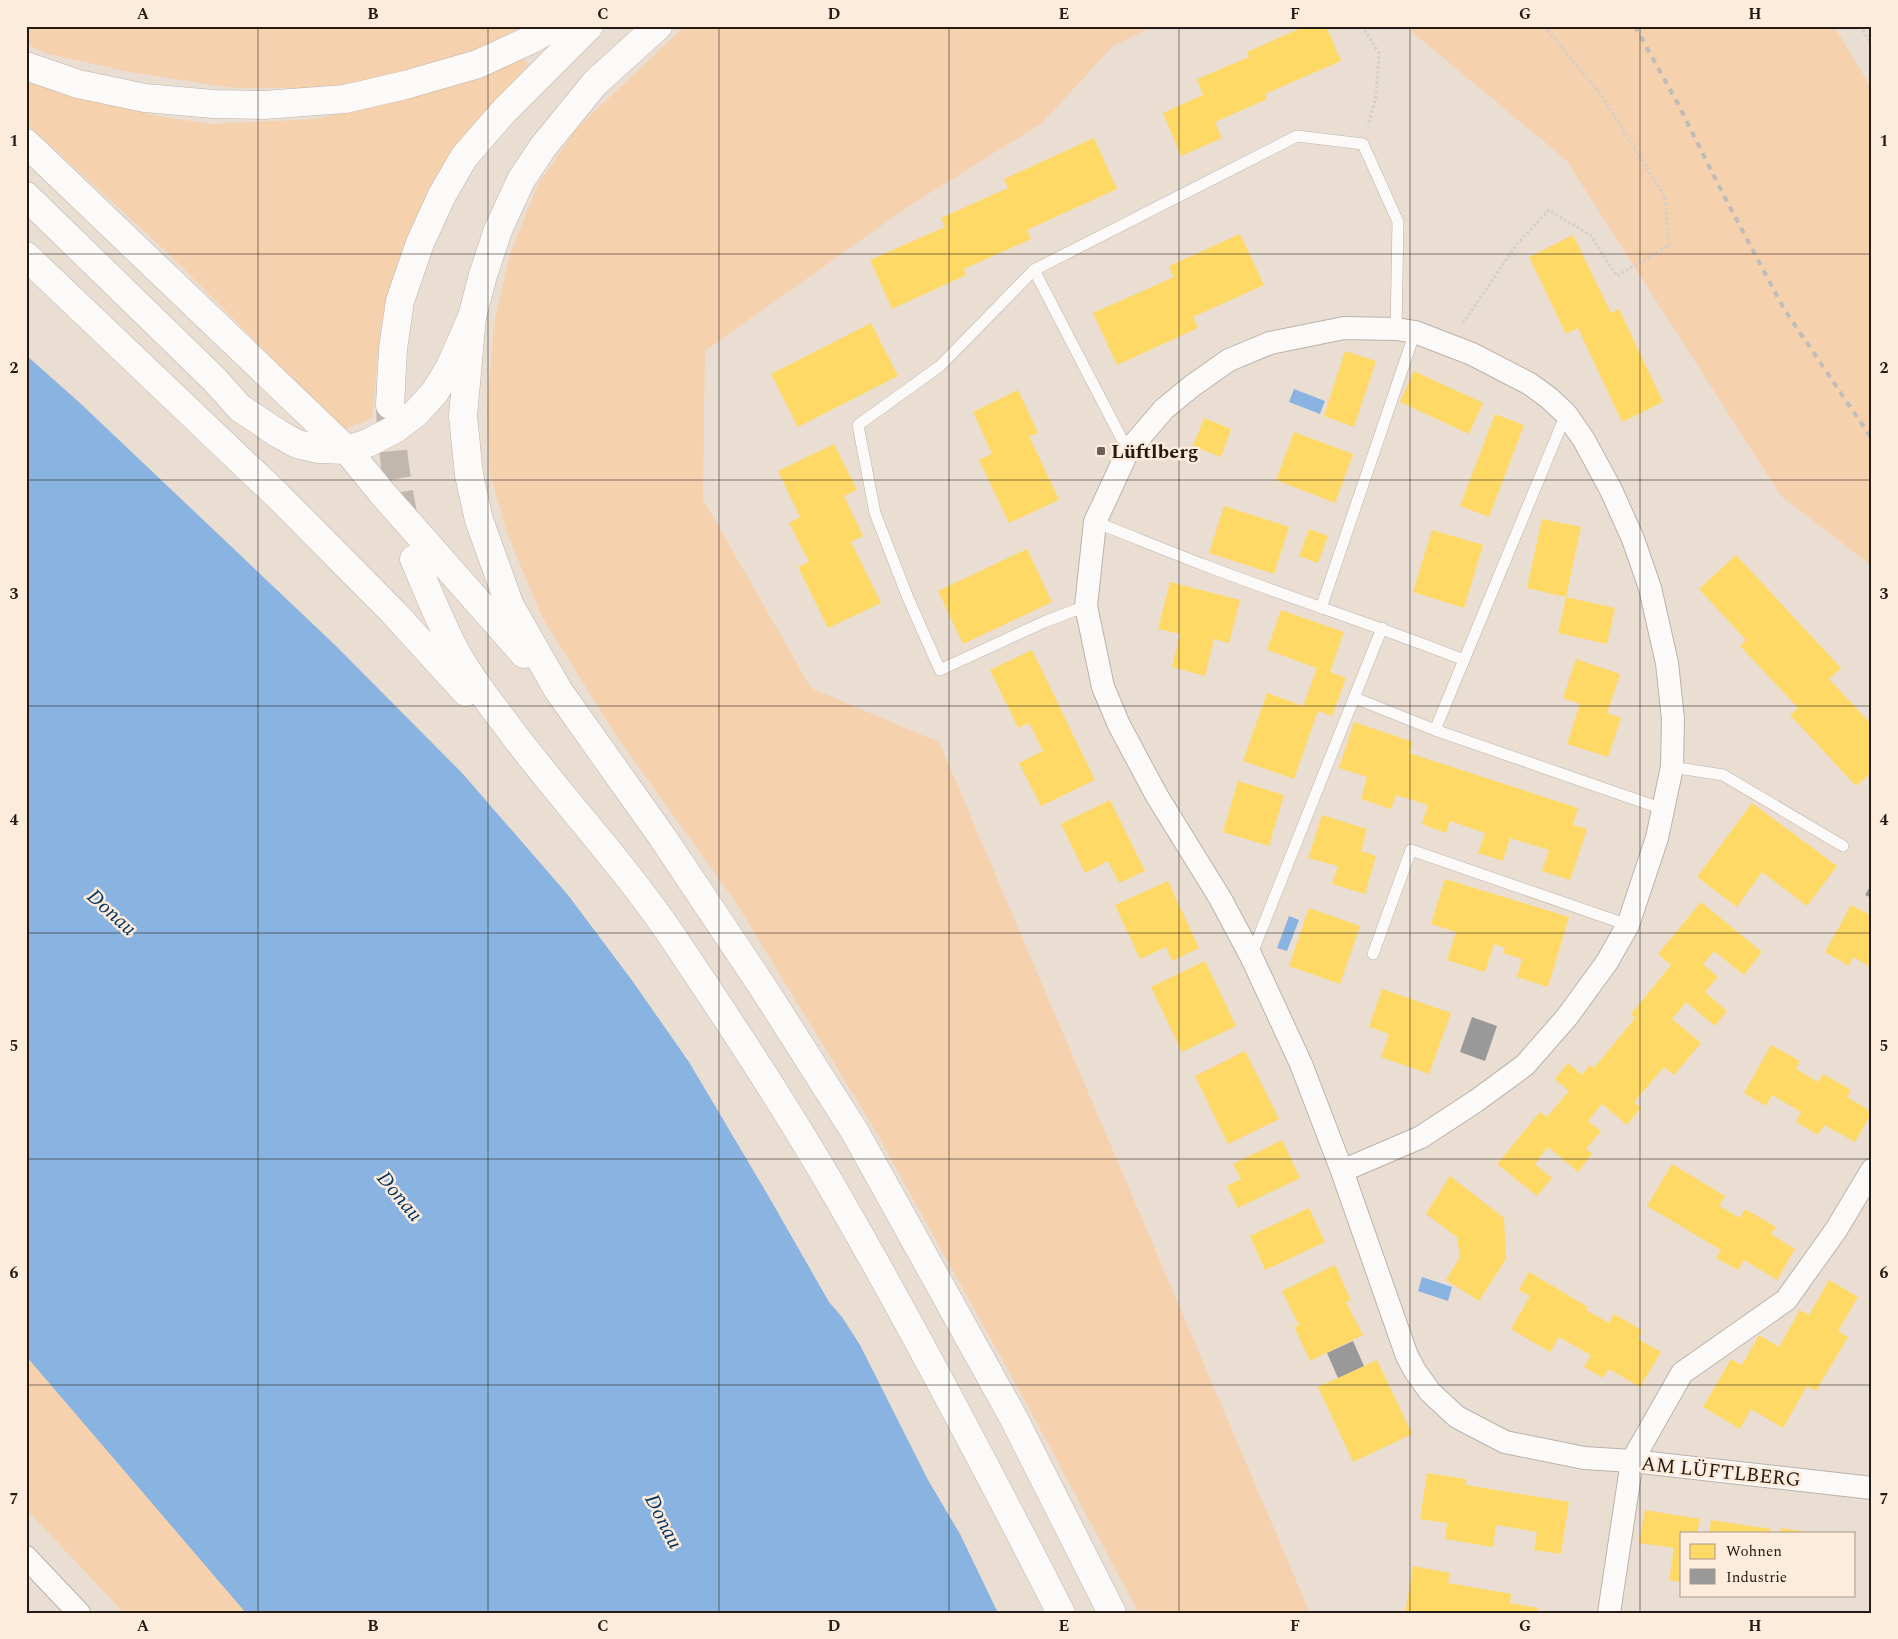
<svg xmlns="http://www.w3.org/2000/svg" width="1898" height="1639" font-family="Spectral,serif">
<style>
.green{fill:#f6d1ae}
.water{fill:#89b3e1}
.homes{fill:#ffd966}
.industry{fill:#999}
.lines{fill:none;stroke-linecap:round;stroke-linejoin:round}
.primary-tunnel{stroke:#c2b7ad;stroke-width:28;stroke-dasharray:28 14;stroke-linecap:butt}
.service-casing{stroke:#bbb2aa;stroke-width:12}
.minor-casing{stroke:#bbb2aa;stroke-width:24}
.primary-casing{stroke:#bbb2aa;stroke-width:29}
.path{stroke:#d2cfcc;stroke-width:3;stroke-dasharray:2.5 2.5;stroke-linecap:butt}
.service{stroke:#fcfaf8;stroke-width:11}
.minor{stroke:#fcfaf8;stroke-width:22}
.primary{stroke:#fcfaf8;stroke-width:28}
.rail{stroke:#c0bcba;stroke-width:4;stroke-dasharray:6 6;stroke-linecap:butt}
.grid{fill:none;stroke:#231b14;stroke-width:1;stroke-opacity:0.55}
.poi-dot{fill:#695f57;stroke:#fdecdb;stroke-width:2}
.labels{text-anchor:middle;stroke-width:5;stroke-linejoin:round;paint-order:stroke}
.poi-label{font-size:20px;font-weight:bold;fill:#231b14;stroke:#fdecdb;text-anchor:start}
.street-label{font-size:20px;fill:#231b14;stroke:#fdecdb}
.water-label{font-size:21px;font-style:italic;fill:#073764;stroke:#fdecdb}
.neatline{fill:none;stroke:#231b14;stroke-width:2}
.grid-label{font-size:16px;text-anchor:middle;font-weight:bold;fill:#231b14}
</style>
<rect width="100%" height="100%" fill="#eaded3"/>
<g class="green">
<path d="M26,26H534L456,57L341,88H233L130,72L48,54L26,44Z"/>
<path d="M685,26H1153L1113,46L1042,123L906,208L705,351L703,499L811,688L939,742L1310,1613H1139L1029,1408L875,1130L735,901L617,737L542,617L507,533L490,473L487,409L494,324L510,254L538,184L577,128Z"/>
<path d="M1405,26H1834L1872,89V566L1781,496L1566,160Z"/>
<path d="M523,59L529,64L473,124L430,187L402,249L381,323L372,418L344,430L170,255L26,123V79L156,116L211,124L315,119L471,81Z"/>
<path d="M26,1356L45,1375L246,1613H124L26,1509Z"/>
</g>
<g class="water">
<path d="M26,355L80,403L335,645L463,774L568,895L631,979L689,1062L769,1197L829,1302L842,1317L860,1345L928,1480L960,1534L998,1613H246L26,1356Z"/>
<path d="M1294,389L1325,401L1320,414L1289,402Z"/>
<path d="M1289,916L1299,920L1287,951L1277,948Z"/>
<path d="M1422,1277L1452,1287L1448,1301L1418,1291Z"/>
</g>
<g class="homes">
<path d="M1306,26H1326L1341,61L1265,94L1267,99L1215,122L1222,138L1181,156L1163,113L1203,95L1197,79L1249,57L1247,52Z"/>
<path d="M1094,138L1117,189L1027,230L1031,239L964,269L966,275L892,309L870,260L945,227L941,218L1008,188L1004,179Z"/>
<path d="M1240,234L1264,285L1193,317L1198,328L1117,365L1093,313L1174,277L1169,266Z"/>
<path d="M1573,235L1611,313L1619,309L1663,402L1622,422L1578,328L1566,334L1529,257Z"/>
<path d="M871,323L898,376L798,427L771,374Z"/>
<path d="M1345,351L1376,361L1354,427L1324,416Z"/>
<path d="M1414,371L1483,403L1469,434L1400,402Z"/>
<path d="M1018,390L1038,433L1029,436L1059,500L1009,523L979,460L992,454L973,412Z"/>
<path d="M1495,414L1524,425L1489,517L1460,506Z"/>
<path d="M1204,418L1231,429L1221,457L1193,446Z"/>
<path d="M1294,432L1353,454L1335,503L1276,480Z"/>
<path d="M834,444L857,490L844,496L863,536L851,542L881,603L828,628L798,567L809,562L789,523L800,517L778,471Z"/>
<path d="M1224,506L1289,527L1274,574L1209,553Z"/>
<path d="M1542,519L1581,527L1566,597L1527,588Z"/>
<path d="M1309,529L1328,536L1318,563L1299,556Z"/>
<path d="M1432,530L1483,545L1464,608L1413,592Z"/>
<path d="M1027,549L1052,602L963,644L938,591Z"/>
<path d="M1736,555L1841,668L1829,679L1872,725V772L1856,786L1790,715L1798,708L1740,646L1746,640L1699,589Z"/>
<path d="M1170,582L1240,600L1229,643L1214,639L1205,676L1172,667L1180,634L1158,629Z"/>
<path d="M1566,597L1615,608L1607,644L1558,633Z"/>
<path d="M1281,610L1344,632L1330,672L1346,678L1332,716L1318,711L1294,779L1243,761L1267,693L1303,706L1317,668L1267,650Z"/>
<path d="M1032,650L1095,780L1041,806L1019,763L1043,751L1029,723L1018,728L990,670Z"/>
<path d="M1576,659L1620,674L1607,713L1621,718L1608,757L1567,744L1580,704L1563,698Z"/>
<path d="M1354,722L1413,742L1409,753L1578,808L1573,825L1587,829L1570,880L1542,871L1549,850L1510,838L1503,861L1478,853L1485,833L1450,821L1446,833L1422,824L1428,805L1396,795L1391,809L1361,799L1367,777L1339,768Z"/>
<path d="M1238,781L1284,795L1269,846L1223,832Z"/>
<path d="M1110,800L1145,871L1119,883L1108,861L1085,873L1061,824Z"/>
<path d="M1752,803L1837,866L1807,906L1762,872L1737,907L1697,877Z"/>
<path d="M1322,815L1367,829L1361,851L1376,856L1365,894L1332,884L1338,866L1308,858Z"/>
<path d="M1445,879L1569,917L1548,987L1517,977L1522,959L1503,953L1505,948L1494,944L1485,972L1447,960L1456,932L1431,924Z"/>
<path d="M1168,881L1199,948L1172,961L1166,947L1140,959L1115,905Z"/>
<path d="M1701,902L1762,952L1744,975L1714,951L1703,964L1718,977L1705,992L1727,1011L1715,1026L1686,1002L1672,1019L1701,1043L1674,1075L1664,1067L1634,1102L1641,1108L1627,1125L1602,1104L1588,1121L1601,1131L1586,1149L1592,1154L1578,1172L1548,1147L1535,1164L1552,1178L1537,1196L1497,1164L1540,1112L1547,1117L1569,1091L1555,1079L1568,1063L1582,1075L1590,1065L1594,1068L1635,1018L1631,1014L1671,965L1658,954Z"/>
<path d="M1851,905L1872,916L1870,926L1872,927V968L1853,957L1849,966L1825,952Z"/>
<path d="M1309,908L1360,926L1340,984L1289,966Z"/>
<path d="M1205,961L1236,1026L1182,1052L1151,987Z"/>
<path d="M1382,989L1451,1013L1429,1074L1381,1057L1389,1034L1369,1027Z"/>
<path d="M1771,1045L1800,1061L1796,1069L1818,1082L1823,1074L1851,1090L1847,1097L1872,1112L1855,1142L1824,1125L1818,1135L1796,1122L1801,1112L1772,1095L1766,1106L1744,1093Z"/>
<path d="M1245,1051L1279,1119L1228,1144L1195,1076Z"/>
<path d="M1282,1140L1300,1178L1238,1208L1227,1186L1241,1179L1233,1164Z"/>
<path d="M1672,1164L1725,1196L1719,1206L1740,1218L1745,1209L1776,1227L1771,1234L1795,1249L1777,1280L1744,1260L1738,1270L1716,1258L1721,1250L1647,1206Z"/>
<path d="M1450,1176L1504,1218L1506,1259L1479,1301L1446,1280L1460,1257L1457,1237L1426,1214Z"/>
<path d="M1309,1208L1325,1242L1265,1270L1250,1236Z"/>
<path d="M1335,1265L1351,1300L1346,1302L1363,1335L1310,1361L1294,1327L1299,1325L1282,1291Z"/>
<path d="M1529,1272L1588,1307L1586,1310L1609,1323L1614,1314L1642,1330L1638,1339L1661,1352L1640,1387L1609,1369L1603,1378L1584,1367L1591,1355L1559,1337L1550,1352L1511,1329L1530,1296L1519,1290Z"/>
<path d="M1829,1280L1858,1297L1838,1331L1848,1337L1816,1391L1807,1386L1783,1428L1751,1409L1740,1429L1703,1407L1731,1359L1742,1365L1759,1335L1779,1347L1800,1310L1809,1315Z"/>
<path d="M1377,1360L1412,1434L1353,1462L1318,1387Z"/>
<path d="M1427,1473L1466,1479V1485L1569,1502L1561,1554L1534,1550L1537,1532L1496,1525L1493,1547L1445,1539L1447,1523L1420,1519Z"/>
<path d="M1645,1510L1700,1519L1697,1533H1682V1582L1669,1580L1674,1548L1639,1543Z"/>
<path d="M1711,1520L1771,1529L1770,1533H1709Z"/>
<path d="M1781,1528L1809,1532V1533H1780Z"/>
<path d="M1413,1566L1450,1573L1448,1583L1511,1594L1510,1603L1538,1608L1537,1613H1405Z"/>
</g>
<g class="industry">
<path d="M1872,883V898L1865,895Z"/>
<path d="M1472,1017L1497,1026L1485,1061L1460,1052Z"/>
<path d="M1353,1341L1364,1366L1338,1378L1327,1353Z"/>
</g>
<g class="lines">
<path class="primary-tunnel" d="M390,409C392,450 397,487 406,527"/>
<g class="service-casing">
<g id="service">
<path d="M1034,270L1128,451"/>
<path d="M1095,522C1131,536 1167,551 1204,565C1290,598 1378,626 1464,660"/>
<path d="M1086,606L1044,622L940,670L908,598L875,513L858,425L940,366L1034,270L1297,136L1363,144L1398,222L1396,329"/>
<path d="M1321,608L1415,332"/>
<path d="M1355,698L1435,730L1663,809"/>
<path d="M1435,730L1566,414"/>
<path d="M1672,767L1723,775L1843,846"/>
<path d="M1373,954L1411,850L1628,925"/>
<path d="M1251,956L1382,628"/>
</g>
</g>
<g class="minor-casing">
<g id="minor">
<path d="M1342,1171L1421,1137L1476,1101L1525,1065L1567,1017L1607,962L1628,925L1657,838L1672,767L1673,719L1667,663L1650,588L1633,539L1611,490L1584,440L1566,414L1549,398L1530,384L1472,354L1415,332L1396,329L1344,328L1270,343L1229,360L1192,386L1164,409L1128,451L1095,522L1086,606L1103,687L1119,725L1157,796L1220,898L1251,956L1301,1064L1342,1171L1407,1356L1415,1371L1430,1392L1457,1417L1505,1442L1584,1458L1632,1461L1872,1488"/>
<path d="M26,1557L79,1613"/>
<path d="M1609,1613L1632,1461L1682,1373L1786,1300L1836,1230L1872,1170"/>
</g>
</g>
<g class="primary-casing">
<g id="primary">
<path d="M26,66L78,84L145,98L213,104L264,105L345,99L405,85L478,64L532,39L555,26"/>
<path d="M26,143L347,450L382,493L524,654"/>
<path d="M26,196L214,379L240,408L279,434L297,444L319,449L347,450L368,443L395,429L416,413L435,392L450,367L472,317L483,275L498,230L521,180L543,147L595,83L658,26"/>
<path d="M26,256L278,496L394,613L466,692"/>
<path d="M472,317L463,416L469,475L479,520L510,606L558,690L663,838L764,989L855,1132L1013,1417L1112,1613"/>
<path d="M390,405L393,349L400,301L420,243L442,195L464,157L505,110L589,26"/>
<path d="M414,559C428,591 441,625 458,656C472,681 491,704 508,727C564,802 629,870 680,948C737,1033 793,1118 843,1206C920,1340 991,1476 1061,1613"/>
</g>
</g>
<g class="path">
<path d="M1362,26L1379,53L1376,97L1368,126"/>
<path d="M1860,26L1872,45"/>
<path d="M1463,323L1517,244L1549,210L1590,235L1617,276L1669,245L1665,197L1602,96L1544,26"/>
</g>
<use href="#service" class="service"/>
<use href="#minor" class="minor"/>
<use href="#primary" class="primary"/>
<path class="rail" d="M1635,26L1678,104L1723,194L1784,309L1872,439"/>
</g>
<path class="grid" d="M258,26V1613M488,26V1613M719,26V1613M949,26V1613M1179,26V1613M1410,26V1613M1640,26V1613M26,254H1872M26,480H1872M26,706H1872M26,933H1872M26,1159H1872M26,1385H1872"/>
<rect class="poi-dot" x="1096" y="446" width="10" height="10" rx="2.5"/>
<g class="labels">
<g class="poi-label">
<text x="1111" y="458">Lüftlberg</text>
</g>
<g class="street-label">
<text transform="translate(1721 1471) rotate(6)" y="7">AM LÜFTLBERG</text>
</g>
<g class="water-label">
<text transform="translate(112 912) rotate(42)" y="7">Donau</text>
<text transform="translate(400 1196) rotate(50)" y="7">Donau</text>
<text transform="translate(664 1521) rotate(63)" y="7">Donau</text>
</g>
</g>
<rect width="1898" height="1639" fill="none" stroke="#fdecdb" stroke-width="55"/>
<rect x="1680" y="1532" width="175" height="65" fill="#fdecdb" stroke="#a6988b"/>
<rect x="1690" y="1544" width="25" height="15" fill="#ffd966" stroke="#a6988b"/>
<text x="1726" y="1556" font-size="15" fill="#231b14">Wohnen</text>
<rect x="1690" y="1569" width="25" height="15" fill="#999999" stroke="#a6988b"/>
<text x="1726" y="1582" font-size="15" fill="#231b14">Industrie</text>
<rect x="28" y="28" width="1842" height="1584" class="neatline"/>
<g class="grid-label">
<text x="143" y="19">A</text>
<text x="373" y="19">B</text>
<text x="603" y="19">C</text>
<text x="834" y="19">D</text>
<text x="1064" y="19">E</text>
<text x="1295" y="19">F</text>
<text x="1525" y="19">G</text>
<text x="1755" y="19">H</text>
<text x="14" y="146">1</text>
<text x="1884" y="146">1</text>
<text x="14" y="373">2</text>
<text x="1884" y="373">2</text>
<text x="14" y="599">3</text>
<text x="1884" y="599">3</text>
<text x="14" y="825">4</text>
<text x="1884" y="825">4</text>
<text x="14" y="1051">5</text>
<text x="1884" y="1051">5</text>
<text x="14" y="1278">6</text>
<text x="1884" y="1278">6</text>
<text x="14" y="1504">7</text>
<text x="1884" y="1504">7</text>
<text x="143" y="1631">A</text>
<text x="373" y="1631">B</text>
<text x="603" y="1631">C</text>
<text x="834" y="1631">D</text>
<text x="1064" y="1631">E</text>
<text x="1295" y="1631">F</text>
<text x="1525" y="1631">G</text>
<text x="1755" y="1631">H</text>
</g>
</svg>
